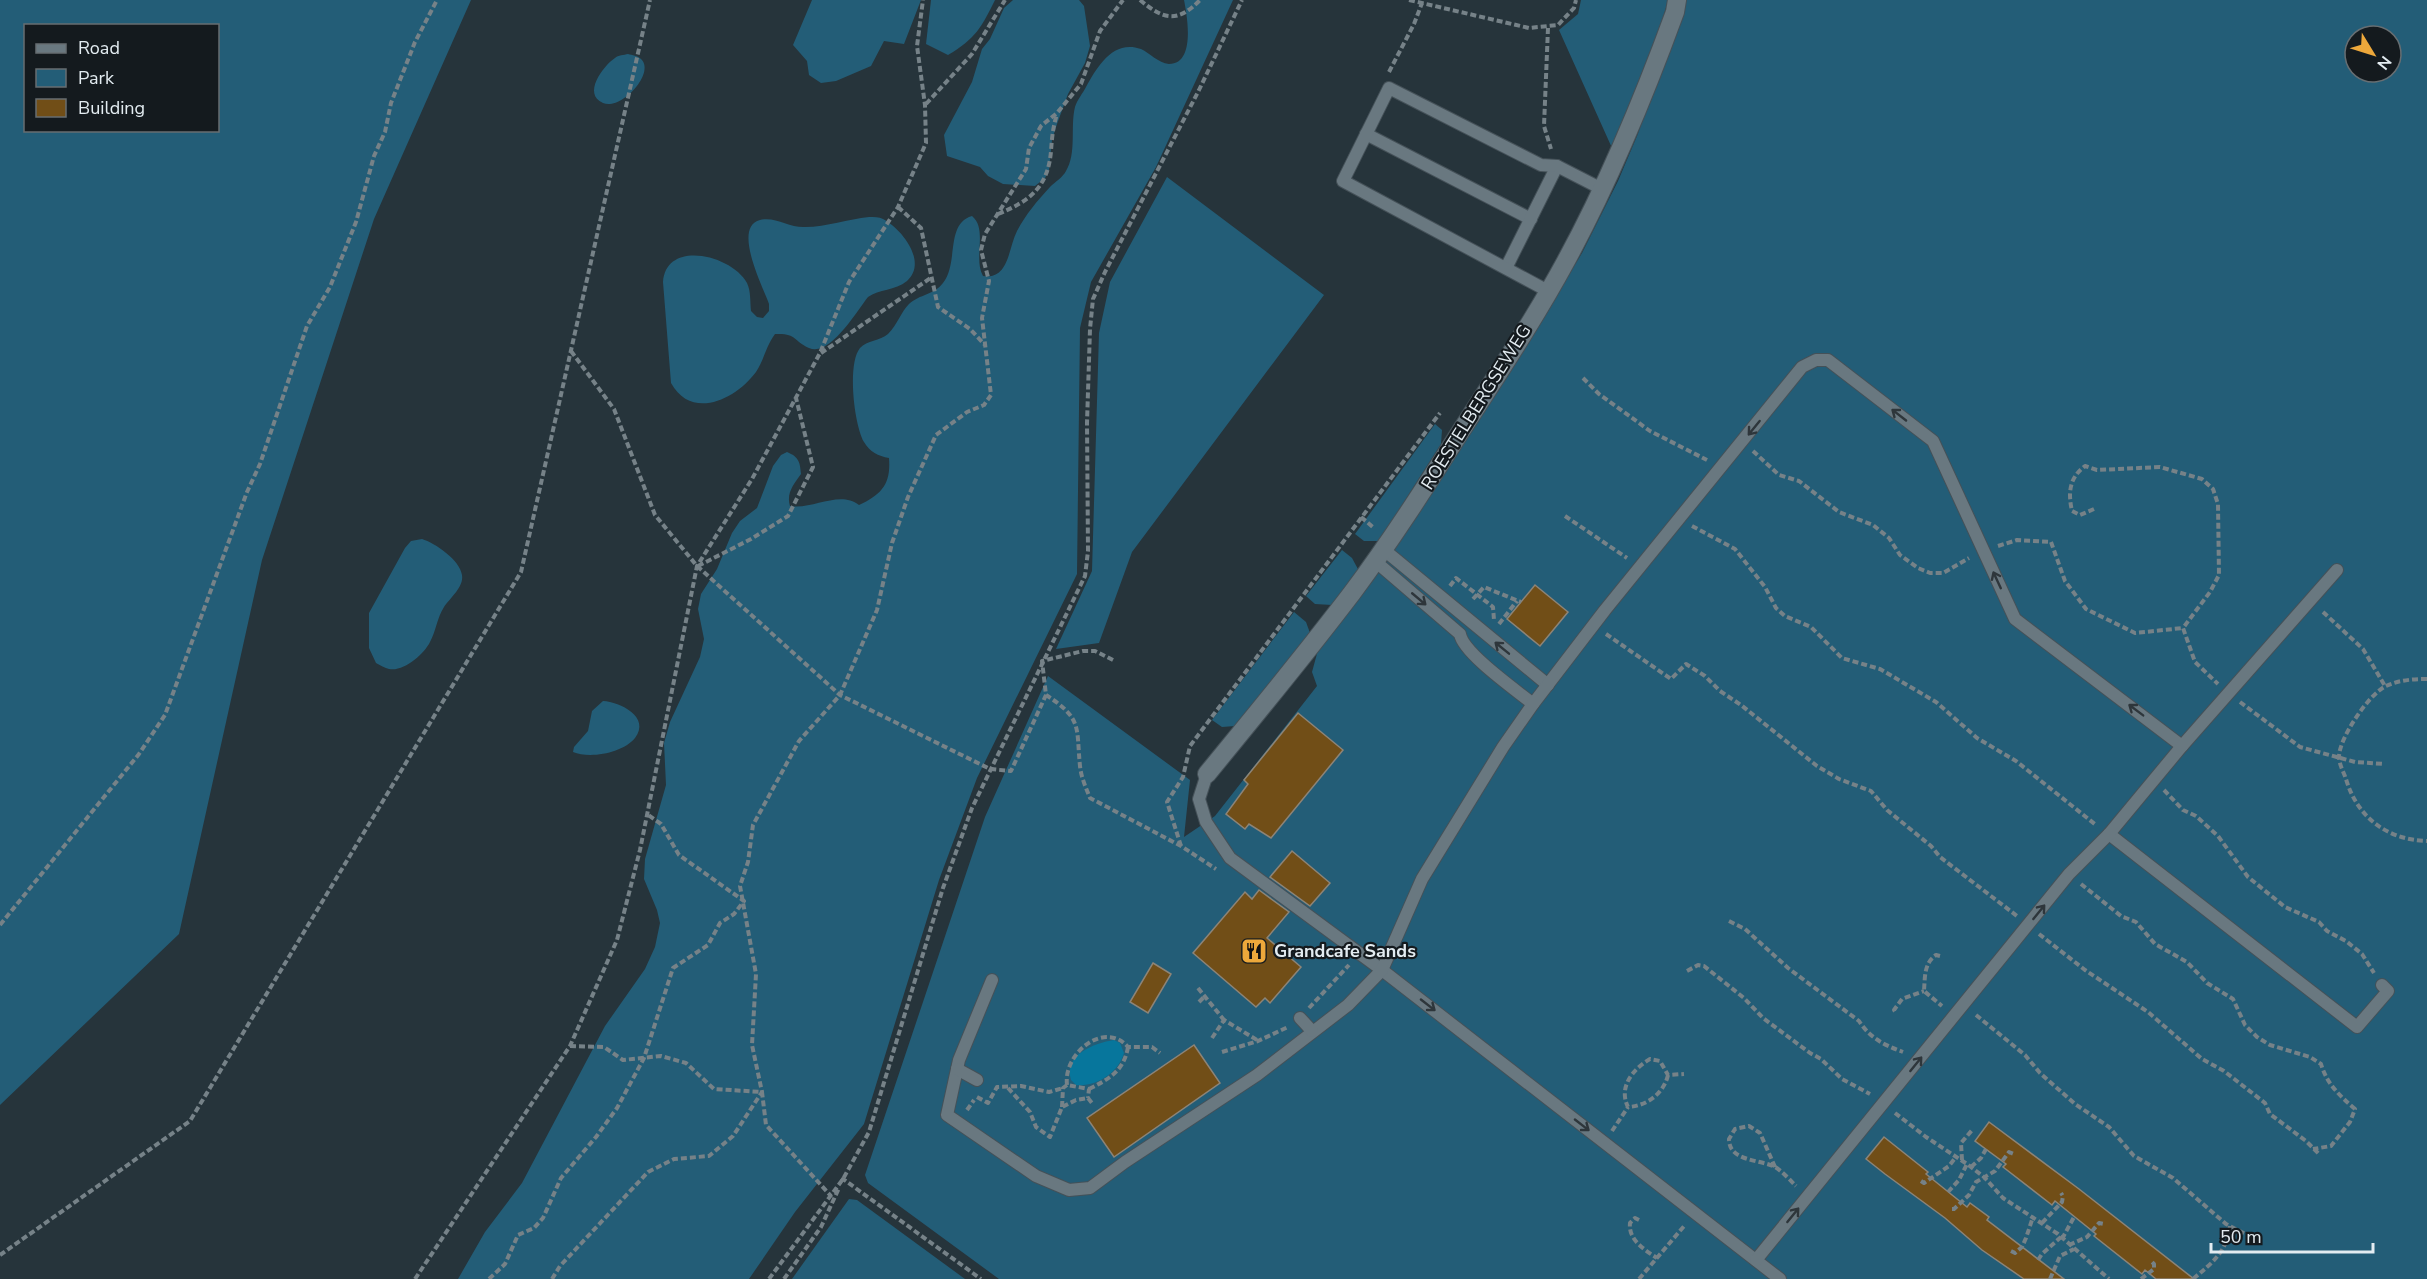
<svg xmlns="http://www.w3.org/2000/svg" width="2427" height="1279" font-family="'Nunito Sans',sans-serif">
<style>
.green{fill:#235d77;fill-rule:evenodd}
.water{fill:#07769c}
.building{fill:#714e17;stroke:#8d8477;stroke-width:1.5}
.lines{fill:none;stroke-linecap:round;stroke-linejoin:round}
.lane-casing{stroke:#455158;stroke-width:14}
.street-casing{stroke:#455158;stroke-width:20}
.path{stroke:#768288;stroke-width:4;stroke-dasharray:6 3;stroke-linecap:butt}
.lane{stroke:#697880;stroke-width:12}
.street{stroke:#697880;stroke-width:18}
.oneway{stroke:#2e363b}
.labels{text-anchor:middle;stroke-width:4.5;stroke-linejoin:round;paint-order:stroke}
.street-label{font-size:18px;fill:#e3ecf1;stroke:#141a1e}
.poi-label{font-size:18px;font-weight:bold;fill:#e3ecf1;stroke:#141a1e;text-anchor:start}
</style>
<rect width="100%" height="100%" fill="#26343b"/>
<g class="green">
<path d="M0,0H471L374,219L262,560L179,934L0,1105ZM26,26H218V130H26Z"/>
<path d="M812,0H921L904,44L884,41L871,66L836,81L821,83L809,75L807,61L793,45Z"/>
<path d="M931,0H995C981,28 976,38 948,55L926,44Z"/>
<path d="M1013,0H1079L1084,6L1090,46L1085,63L1068,94L1057,124L1052,140L1049,170L1045,178L1035,186L1003,184L988,176L980,167L947,156L944,135L972,82L982,49L990,39L1004,8Z"/>
<path d="M1184,0H1233L1156,167L1091,282L1080,328L1077,574L977,778L939,880L864,1124L795,1212L749,1279H458L485,1232L522,1183L605,1026L645,969L655,947L660,923L657,910L644,879L645,859L666,785L664,743L670,722L700,657L704,639L698,609L701,594L717,569L732,533L740,521L757,508L773,466L781,455L787,452C799,457 800,462 801,474C794,484 786,493 790,506C813,510 839,490 859,505C882,494 891,484 889,458C878,456 870,452 864,442C854,424 847,364 860,348C867,340 880,341 888,334C897,325 901,312 909,304C920,294 934,295 943,283C959,263 945,224 972,216C988,229 973,259 983,276C1009,280 1008,249 1017,231C1026,214 1037,201 1050,187C1055,182 1063,177 1066,171C1077,153 1070,127 1075,107C1077,100 1083,93 1086,87C1097,67 1113,39 1141,49C1150,53 1158,63 1169,64C1196,64 1187,15 1184,0Z"/>
<path d="M1581,0H1668L1645,84L1612,148L1559,30L1578,14Z"/>
<path d="M1684,0H2427V1279H999L868,1183L865,1175L985,817L1048,676L1190,780L1184,837L1215,816L1317,686L1312,672L1318,650L1522,352L1582,253L1618,181L1637,136L1677,27ZM2355,36H2391V72H2355Z"/>
<path d="M628,54C632,55 638,56 641,59C656,73 621,111 603,103C582,94 603,66 615,58C618,55 624,55 628,54Z"/>
<path d="M1167,177L1324,295L1132,552L1099,643L1056,649L1092,571L1099,333L1110,282Z"/>
<path d="M869,217C874,217 879,217 883,219C902,229 928,262 907,281C895,291 879,289 868,297C856,312 830,357 809,348C792,340 797,333 775,334C766,346 764,360 756,372C736,399 692,421 671,383L663,282C666,239 732,255 747,283C751,291 750,302 751,311L757,317L763,318L769,311V304C763,287 732,227 760,220C775,216 790,228 805,227C827,227 848,219 869,217Z"/>
<path d="M1435,424L1442,430L1441,444L1379,541H1364L1355,534Z"/>
<path d="M422,539C435,543 460,560 462,575C464,587 450,598 444,607C437,618 436,631 430,642C424,654 404,672 389,669C385,668 380,665 376,663L369,648V613L405,548L411,541Z"/>
<path d="M1342,550L1352,558L1359,571L1332,605L1315,604L1306,596Z"/>
<path d="M1294,612L1306,622L1310,633L1235,726L1222,727L1212,720Z"/>
<path d="M603,701C620,702 651,717 635,738C623,753 590,759 573,752L574,747L588,731L592,711Z"/>
<path d="M849,1199L857,1200L965,1279H792Z"/>
</g>
<path class="water" d="M1114,1040L1120,1043L1124,1053C1119,1072 1097,1087 1076,1085L1071,1080C1063,1055 1094,1043 1114,1040Z"/>
<g class="building">
<path d="M1535,585L1568,612L1540,646L1507,619Z"/>
<path d="M1298,713L1343,750L1271,838L1249,824L1245,829L1226,814L1248,784L1244,780Z"/>
<path d="M1292,851L1330,883L1310,906L1270,877Z"/>
<path d="M1259,890L1289,912L1267,938L1301,967L1270,1003L1265,998L1256,1007L1193,953L1245,892L1252,899Z"/>
<path d="M1153,963L1171,974L1148,1013L1130,1002Z"/>
<path d="M1194,1045L1220,1083L1114,1157L1087,1118Z"/>
<path d="M1989,1122L2079,1189L2194,1279H2156L2145,1270L2142,1274L2094,1236L2096,1234L2055,1201L2052,1205L2003,1167L2006,1164L1975,1141Z"/>
<path d="M1884,1137L1928,1172L1926,1174L1967,1207L1970,1203L1989,1217L1987,1220L2064,1279H2024L1982,1250L1945,1218L1885,1174L1866,1159Z"/>
</g>
<g class="lines">
<g class="lane-casing">
<g id="lane">
<path d="M1366,134L1531,219"/>
<path d="M1506,268L1557,166"/>
<path d="M1548,291L1343,181L1389,88L1541,165L1557,166L1602,189"/>
<path d="M1383,549L1548,685"/>
<path d="M1375,561L1460,634C1463,653 1516,690 1533,704"/>
<path d="M1207,774L1199,799L1206,822L1230,858L1382,970L1780,1279"/>
<path d="M2109,834L2357,1027L2388,991L2382,985"/>
<path d="M992,980L959,1060L947,1115L1036,1176L1069,1190L1090,1188L1125,1162L1257,1075L1348,1005L1382,970L1422,879L1503,747L1533,704L1605,610L1802,367L1816,360H1828L1933,441L2015,619L2182,746"/>
<path d="M1300,1018L1312,1031"/>
<path d="M957,1069L977,1080"/>
<path d="M1756,1260L2069,874L2109,834L2182,746L2337,570"/>
</g>
</g>
<g class="street-casing">
<path id="street" d="M1207,774C1256,714 1305,655 1352,593C1391,541 1426,486 1461,431C1497,375 1534,320 1566,261C1609,182 1644,97 1675,12L1677,0"/>
</g>
<g class="path">
<path d="M1140,0C1163,19 1177,24 1200,0"/>
<path d="M1409,0L1529,28L1558,25L1574,8L1576,0"/>
<path d="M1548,28L1544,126L1551,149"/>
<path d="M1389,72L1414,24L1422,3"/>
<path d="M926,104L972,54L1005,0"/>
<path d="M898,207L921,228L938,307L970,329L985,345"/>
<path d="M998,214C1030,201 1048,187 1051,151C1052,137 1053,127 1057,114"/>
<path d="M571,351L614,409L655,515L697,566L840,695L990,769L1011,771L1046,695"/>
<path d="M821,353L932,277"/>
<path d="M1583,378L1599,394L1650,431L1707,460"/>
<path d="M1753,451L1779,475L1799,481L1839,512L1873,525L1889,538L1900,555L1918,568L1930,573H1943L1969,558"/>
<path d="M2094,509L2080,515L2072,511C2068,493 2069,478 2085,466L2097,470L2160,467L2202,479L2213,489L2218,504L2219,575L2210,592L2183,628L2195,662L2218,684"/>
<path d="M1565,516L1627,558"/>
<path d="M1361,517L1374,528"/>
<path d="M1692,526L1735,549L1765,587L1776,608L1785,616L1811,627L1842,658L1880,669L1936,702L1977,738L2016,761L2096,825"/>
<path d="M1998,546L2017,540L2051,542L2065,581L2086,609L2135,633L2183,628"/>
<path d="M698,566L751,539L788,516L813,467L796,398"/>
<path d="M1450,586L1456,578L1493,607L1494,620"/>
<path d="M1473,599L1484,587L1521,602"/>
<path d="M2323,612L2363,649L2385,686"/>
<path d="M1499,624L1517,601"/>
<path d="M1606,634L1671,679L1686,664L1705,676L1720,691L1741,705L1817,766L1839,779L1871,791L1887,810L1931,846L1940,857L2017,916"/>
<path d="M1113,660L1095,651H1083L1042,661L1046,695C1083,719 1076,727 1080,766C1081,777 1086,788 1090,798L1181,846L1216,869"/>
<path d="M2427,679C2413,679 2399,680 2386,686C2369,694 2339,738 2339,757C2339,764 2344,773 2346,779C2357,817 2387,840 2427,841"/>
<path d="M2240,702L2300,747L2355,762L2384,764"/>
<path d="M2164,790L2183,810L2196,816L2218,836L2248,877L2285,907L2319,922L2327,931L2346,941L2362,954L2374,973"/>
<path d="M1181,846L1167,802L1183,777L1190,746L1440,413"/>
<path d="M2081,884L2121,916L2136,922L2155,944L2187,962L2207,983L2233,999L2245,1025L2257,1037L2270,1045L2310,1057L2321,1064C2327,1084 2339,1095 2355,1109L2350,1122L2331,1146L2313,1149"/>
<path d="M1729,921L1745,929L1788,968L1859,1021C1870,1038 1884,1045 1903,1052"/>
<path d="M0,925L139,754L165,715L247,492L260,464L307,326L330,287L356,222L374,156L385,132L391,103L415,42L437,0"/>
<path d="M2039,934L2085,970L2148,1012L2202,1059L2224,1071L2265,1103L2270,1114L2306,1141L2319,1154"/>
<path d="M1940,956L1936,955C1924,963 1925,977 1924,991L1942,1006"/>
<path d="M1687,971L1698,965L1704,966L1744,998L1763,1018L1810,1053L1821,1059L1842,1079L1870,1094"/>
<path d="M1198,988L1224,1020"/>
<path d="M1199,1002L1205,996"/>
<path d="M1309,1008L1349,965"/>
<path d="M1895,1011L1894,1010L1902,999L1924,991"/>
<path d="M1976,1015L2025,1055L2040,1073L2075,1104L2109,1127L2134,1156L2173,1178L2226,1224L2251,1237"/>
<path d="M1212,1038L1224,1020L1257,1040"/>
<path d="M570,1046L604,1047L623,1060L661,1056L686,1063L714,1089L762,1092L766,1125L831,1196"/>
<path d="M1222,1052L1258,1041L1288,1027"/>
<path d="M1668,1075C1664,1093 1647,1106 1628,1107C1618,1087 1633,1069 1650,1059L1660,1061L1668,1075L1684,1074"/>
<path d="M1067,1085C1063,1053 1105,1020 1128,1047H1152L1160,1053"/>
<path d="M1008,1088L1030,1112L1036,1127L1050,1137L1062,1107L1076,1100L1088,1098L1092,1103"/>
<path d="M1089,1089C1109,1079 1124,1071 1128,1047"/>
<path d="M977,1097L988,1103L997,1087L1021,1086L1049,1092L1063,1088"/>
<path d="M1062,1107L1063,1088L1067,1085L1089,1089L1088,1098"/>
<path d="M967,1110L974,1100"/>
<path d="M1895,1113L1926,1137L1967,1164L1984,1177L2003,1198L2058,1234L2109,1279"/>
<path d="M1612,1131L1628,1107"/>
<path d="M1962,1160L1961,1143L1973,1129"/>
<path d="M1775,1167L1760,1133L1749,1126L1735,1129L1729,1139C1729,1162 1760,1159 1775,1167C1782,1171 1790,1180 1796,1186"/>
<path d="M1971,1167L1981,1158L1986,1149"/>
<path d="M842,1181L843,1179L981,1279"/>
<path d="M1921,1181L1924,1183L1949,1166L1956,1157"/>
<path d="M1948,1192L1959,1180L1967,1164"/>
<path d="M1952,1209H1954L1969,1195L1976,1182L1995,1171L2009,1152L2014,1154"/>
<path d="M1639,1220L1635,1218L1630,1223C1628,1240 1645,1250 1657,1258"/>
<path d="M2042,1223L2062,1202L2063,1196L2061,1193"/>
<path d="M2062,1239L2074,1217"/>
<path d="M2069,1245L2087,1237L2099,1223L2104,1224"/>
<path d="M2011,1251L2015,1253L2022,1247L2026,1238L2033,1217"/>
<path d="M0,1255L190,1121L521,572L650,0"/>
<path d="M2038,1260L2042,1254L2061,1237"/>
<path d="M415,1279L570,1046L617,940L640,850L697,566L752,479L820,353L849,282L898,207L926,143L925,105L917,46L923,0"/>
<path d="M489,1279L505,1264L518,1235L534,1228L543,1218L561,1178L596,1137L617,1108L644,1058L673,968L708,945L720,923L734,914L744,901L679,855L661,824L647,814"/>
<path d="M552,1279L560,1266L648,1172L674,1159L709,1156L733,1136L762,1092L752,1045L756,974L740,886L748,862L753,825L799,741L840,695L877,610L892,543L908,497L936,435L967,412L984,405L991,395L982,318L989,281L981,250L985,234L1026,169L1029,148L1041,126L1057,113L1081,84L1100,31L1123,0"/>
<path d="M769,1279L843,1179L869,1132L943,888L972,808L1085,576L1088,551L1087,423L1090,329L1093,299L1105,272L1199,90L1242,0"/>
<path d="M784,1279L821,1227L839,1188"/>
<path d="M1639,1279L1685,1225"/>
<path d="M2050,1279L2060,1256L2074,1249"/>
<path d="M2141,1279L2154,1269V1264L2152,1262"/>
<path d="M2193,1279C2213,1262 2226,1253 2230,1226"/>
</g>
<use href="#lane" class="lane"/>
<use href="#street" class="street"/>
</g>
<defs><path id="oneway-shaft" d="M-6 0H5M1.5-3L5.5 0L1.5 3" fill="none" stroke-width="1.6" stroke-linecap="round" stroke-linejoin="round" transform="scale(1.5)"/></defs>
<g class="oneway">
<use href="#oneway-shaft" transform="translate(1899 415) rotate(-142)"/>
<use href="#oneway-shaft" transform="translate(1754 428) rotate(129)"/>
<use href="#oneway-shaft" transform="translate(1997 580) rotate(-115)"/>
<use href="#oneway-shaft" transform="translate(1419 599) rotate(40)"/>
<use href="#oneway-shaft" transform="translate(1502 648) rotate(-141)"/>
<use href="#oneway-shaft" transform="translate(2136 710) rotate(-143)"/>
<use href="#oneway-shaft" transform="translate(2039 912) rotate(-51)"/>
<use href="#oneway-shaft" transform="translate(1428 1005) rotate(38)"/>
<use href="#oneway-shaft" transform="translate(1916 1064) rotate(-51)"/>
<use href="#oneway-shaft" transform="translate(1582 1125) rotate(38)"/>
<use href="#oneway-shaft" transform="translate(1793 1215) rotate(-51)"/>
</g>
<defs>
<g id="restaurant-square" transform="scale(1.35)"><rect x="-9" y="-9" width="18" height="18" rx="4" fill="#eda83b" stroke="#141a1e"/><path d="M-5-6h1v4h1v-4h1v4h1v-4h1v5L-1.5 .5V6h-2V.5L-5-1ZM5-6V6H3V1.5H1.5Q1.5-4 5-6Z" fill="#111"/></g>
</defs>
<g fill-rule="evenodd">
<use href="#restaurant-square" x="1254" y="951"/>
</g>
<g class="labels">
<g class="street-label">
<text transform="translate(1476 407) rotate(-58)" y="6">ROESTELBERGSEWEG</text>
</g>
<g class="poi-label">
<text x="1274" y="957">Grandcafe Sands</text>
</g>
</g>
<rect x="24" y="24" width="195" height="108" fill="#141a1e" stroke="#676e72" stroke-width="1.5"/>
<rect x="36" y="44" width="30" height="9" fill="#697880" stroke="#676e72" stroke-width="1.5"/>
<text x="78" y="54" font-size="18" fill="#e3ecf1">Road</text>
<rect x="36" y="69" width="30" height="18" fill="#235d77" stroke="#676e72" stroke-width="1.5"/>
<text x="78" y="84" font-size="18" fill="#e3ecf1">Park</text>
<rect x="36" y="99" width="30" height="18" fill="#714e17" stroke="#676e72" stroke-width="1.5"/>
<text x="78" y="114" font-size="18" fill="#e3ecf1">Building</text>
<g transform="translate(2373 54) rotate(128)"><circle r="28" fill="#141a1e" stroke="#676e72" stroke-width="1.5"/>
<path d="M0-4.5L10 22L0 15L-10 22Z" fill="#eda83b"/>
<text y="-9" font-size="16" font-weight="bold" text-anchor="middle" fill="#e3ecf1">N</text>
</g>
<path d="M2211 1243v9h162v-9" fill="none" stroke="#e3ecf1" stroke-width="3"/>
<text x="2220" y="1243" font-size="18" fill="#e3ecf1" stroke="#141a1e" stroke-width="4.5" paint-order="stroke">50 m</text>
</svg>
